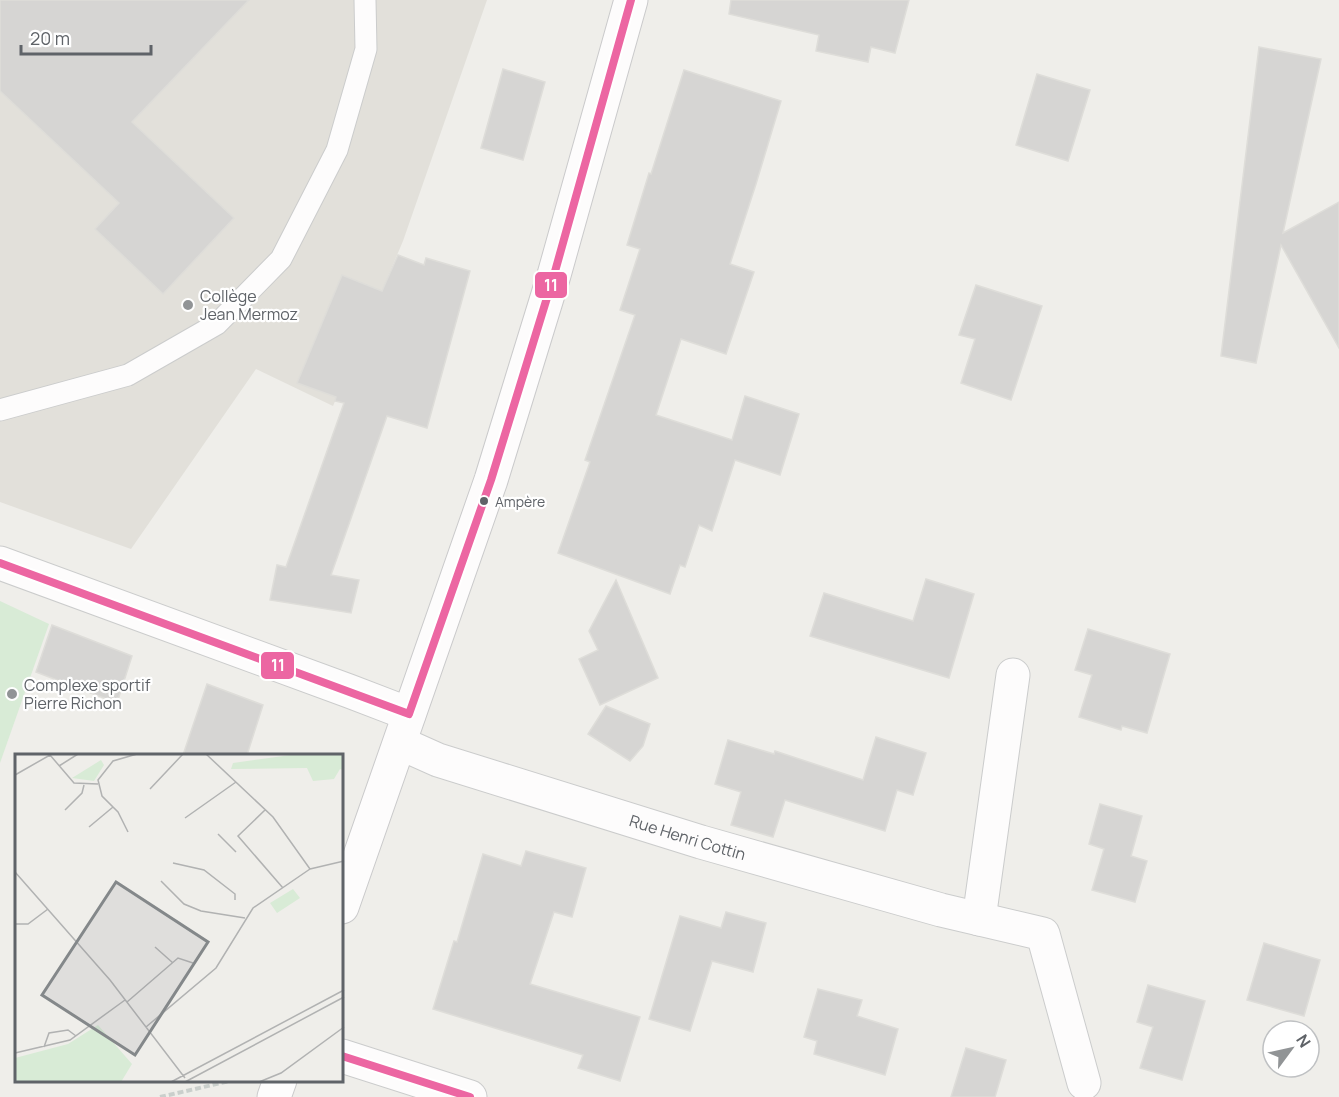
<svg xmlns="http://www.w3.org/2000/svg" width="1339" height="1097" font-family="Manrope,sans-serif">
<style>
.education{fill:#e2e0da}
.green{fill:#d8ebd6}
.building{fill:#d6d5d3;stroke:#deddd9;stroke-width:1.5}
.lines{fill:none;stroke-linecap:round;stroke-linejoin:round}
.lane-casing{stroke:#cbcccc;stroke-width:23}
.street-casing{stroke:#cbcccc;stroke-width:35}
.secondary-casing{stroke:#cacacb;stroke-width:35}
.path{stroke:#cacfcc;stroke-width:4;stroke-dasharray:6 3;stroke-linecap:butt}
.lane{stroke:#fdfcfc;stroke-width:21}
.street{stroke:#fdfcfc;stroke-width:33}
.secondary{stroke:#fdfcfc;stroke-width:33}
.bus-1-casing{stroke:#fff;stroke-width:12}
.bus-1{stroke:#ec66a2;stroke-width:8}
.poi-dot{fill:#919496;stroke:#fff;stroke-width:2}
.bus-dot{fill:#5f6368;stroke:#fff;stroke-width:2}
.labels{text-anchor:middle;stroke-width:4.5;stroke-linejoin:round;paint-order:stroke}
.bus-label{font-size:14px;fill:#5f6368;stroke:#fff;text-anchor:start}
.poi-label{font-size:16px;fill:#5f6368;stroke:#fff;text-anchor:start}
.street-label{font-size:16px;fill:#5f6368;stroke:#fff}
.inset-road{fill:none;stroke:#b1b2b2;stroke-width:1.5}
.view{fill:#84888a;fill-opacity:0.15;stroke:#84888a;stroke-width:3}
.inset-edge{fill:none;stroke:#5f6368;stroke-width:3}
.line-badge{stroke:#fff;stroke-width:2}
.badge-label{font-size:16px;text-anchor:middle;font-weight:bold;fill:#fff}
</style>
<rect width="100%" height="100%" fill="#efeeea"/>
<path class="education" d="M0,0H487L403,241L333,406L256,369L131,549L0,502Z"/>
<path class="green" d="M0,601L49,624L0,763Z"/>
<g class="building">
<path d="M0,0H249L132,122L234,218L163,294L95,229L119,203L0,91Z"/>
<path d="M731,0H909L895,53L871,47L868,62L816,51L819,35L729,14Z"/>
<path d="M1259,47L1321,59L1283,233L1339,202V348L1281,245L1256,363L1221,356Z"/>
<path d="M503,69L545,82L523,160L481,148Z"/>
<path d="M684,70L781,101L756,184L730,264L754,272L726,354L681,339L656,415L732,440L745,396L799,414L780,475L735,460L712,531L699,525L685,567L680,565L670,594L558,553L590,462L585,460L635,315L620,310L640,249L627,245L649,173L651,174Z"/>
<path d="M1037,74L1090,90L1068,161L1016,145Z"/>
<path d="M398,255L424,265L426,258L470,271L427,428L387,416L331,575L359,580L351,613L270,600L277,565L286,567L344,403L335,401L336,397L297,383L342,275L382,291Z"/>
<path d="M976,285L1042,306L1011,400L961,383L975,339L959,335Z"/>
<path d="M926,579L974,594L949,678L810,636L824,593L913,621Z"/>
<path d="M616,580L658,678L600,705L579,659L598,650L589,631Z"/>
<path d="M52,625L132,656L117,703L36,672Z"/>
<path d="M1088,629L1170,654L1147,733L1122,726L1121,730L1079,717L1092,675L1075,670Z"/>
<path d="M207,684L263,705L247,755H183Z"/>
<path d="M606,706L650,724L643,746L630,761L588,734Z"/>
<path d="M876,737L926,753L913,795L897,790L885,831L785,800L773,837L731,825L741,792L715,784L728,740L774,754L775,751L863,780Z"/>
<path d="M1100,804L1142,816L1131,856L1147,861L1135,902L1092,890L1104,849L1089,844Z"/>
<path d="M526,851L586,868L572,917L554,912L530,984L640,1017L620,1081L578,1068L583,1055L433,1009L454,941L457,942L483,854L521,866Z"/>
<path d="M726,912L766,923L753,972L712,961L690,1031L649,1019L680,916L721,928Z"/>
<path d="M1264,943L1320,960L1304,1016L1247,1000Z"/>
<path d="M1148,985L1205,1001L1182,1080L1140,1068L1153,1027L1137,1022Z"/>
<path d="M818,989L862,1000L857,1016L898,1029L885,1075L814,1054L817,1041L804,1037Z"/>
<path d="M966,1048L1006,1060L995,1097H951Z"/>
</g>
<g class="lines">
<g class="lane-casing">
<path id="lane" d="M0,410L128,375L217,324L281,259L337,150L366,49L365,0"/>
</g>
<g class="street-casing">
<g id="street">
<path d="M0,563L349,691L409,714"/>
<path id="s1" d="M400,743L438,760L701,842L941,910L1043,934L1084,1083"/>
<path d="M979,919L1013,675"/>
<path d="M342,1056L470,1097"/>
</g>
</g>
<g class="secondary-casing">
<g id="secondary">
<path d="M342,907L491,480L554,275L631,0"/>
<path d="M274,1097L280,1080"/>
</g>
</g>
<path class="path" d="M160,1097L234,1080"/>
<use href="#lane" class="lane"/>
<use href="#street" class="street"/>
<use href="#secondary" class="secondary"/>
<g class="bus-1-casing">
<g id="bus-1">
<path d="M0,563L409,714L491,480L554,275L631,0"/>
<path d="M342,1056L470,1097"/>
</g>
</g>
<use href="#bus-1" class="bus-1"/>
</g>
<g class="poi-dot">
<circle cx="188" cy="305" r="6"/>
<circle cx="12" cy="694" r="6"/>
</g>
<circle class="bus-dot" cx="484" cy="501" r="5"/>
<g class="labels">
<g class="bus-label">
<text x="495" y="507">Ampère</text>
</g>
<g class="poi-label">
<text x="200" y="302">Collège<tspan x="200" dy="18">Jean Mermoz</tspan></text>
<text x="24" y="691">Complexe sportif<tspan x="24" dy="18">Pierre Richon</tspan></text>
</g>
<g class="street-label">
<text dy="6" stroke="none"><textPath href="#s1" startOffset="303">Rue Henri Cottin</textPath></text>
</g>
</g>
<g transform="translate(15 754)">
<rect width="328" height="328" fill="#efeeea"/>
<path d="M283,0H328V16L325,15L319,25L298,27L292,14L216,15L218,9ZM86,6L89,11L79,27L57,24ZM278,135L285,144L262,159L255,149ZM83,271L117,310L106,328H0V304L53,290Z" fill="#d8ebd6"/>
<path class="inset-road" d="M191,0L258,63L295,115M44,12L63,0M0,21L35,1L59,29L83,30M135,35L168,0M50,56L67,39L69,31M250,56L223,82L268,134M170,64L221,28M74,73L98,53M113,78L103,58L87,42L83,26L98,7L122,0M203,80L221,98M158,109L189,116L220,140V146M295,115L329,107M0,118L95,226L170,324M146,127L169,150L186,157L230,164M0,170H13L33,155M140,193L158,209M112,248L163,204L178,209M131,273L201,214L238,154L295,115M29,293L34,279L53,276L61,282M0,299L55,286L110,246M156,328L329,236M170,328L329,243M244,328L266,319L329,273"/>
<path class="view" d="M101,128L193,188L120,301L27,241Z"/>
<rect width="328" height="328" class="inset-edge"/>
</g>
<g class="line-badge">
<rect x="534" y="271" width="34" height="28" rx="6" fill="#ec66a2"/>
<rect x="260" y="651" width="35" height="29" rx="6" fill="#ec66a2"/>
</g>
<g class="badge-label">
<text x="551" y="291">11</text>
<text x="278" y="671">11</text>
</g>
<g transform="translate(1291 1049) rotate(57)"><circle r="28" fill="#ffffff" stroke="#bfc1c3" stroke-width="1.5"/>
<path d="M0-4.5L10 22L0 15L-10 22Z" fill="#919496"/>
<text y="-9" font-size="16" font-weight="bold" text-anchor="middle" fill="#5f6368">N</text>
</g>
<path d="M21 45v9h130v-9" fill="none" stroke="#5f6368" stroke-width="3"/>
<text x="30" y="45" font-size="18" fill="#5f6368" stroke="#ffffff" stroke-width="4.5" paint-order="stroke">20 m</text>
</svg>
